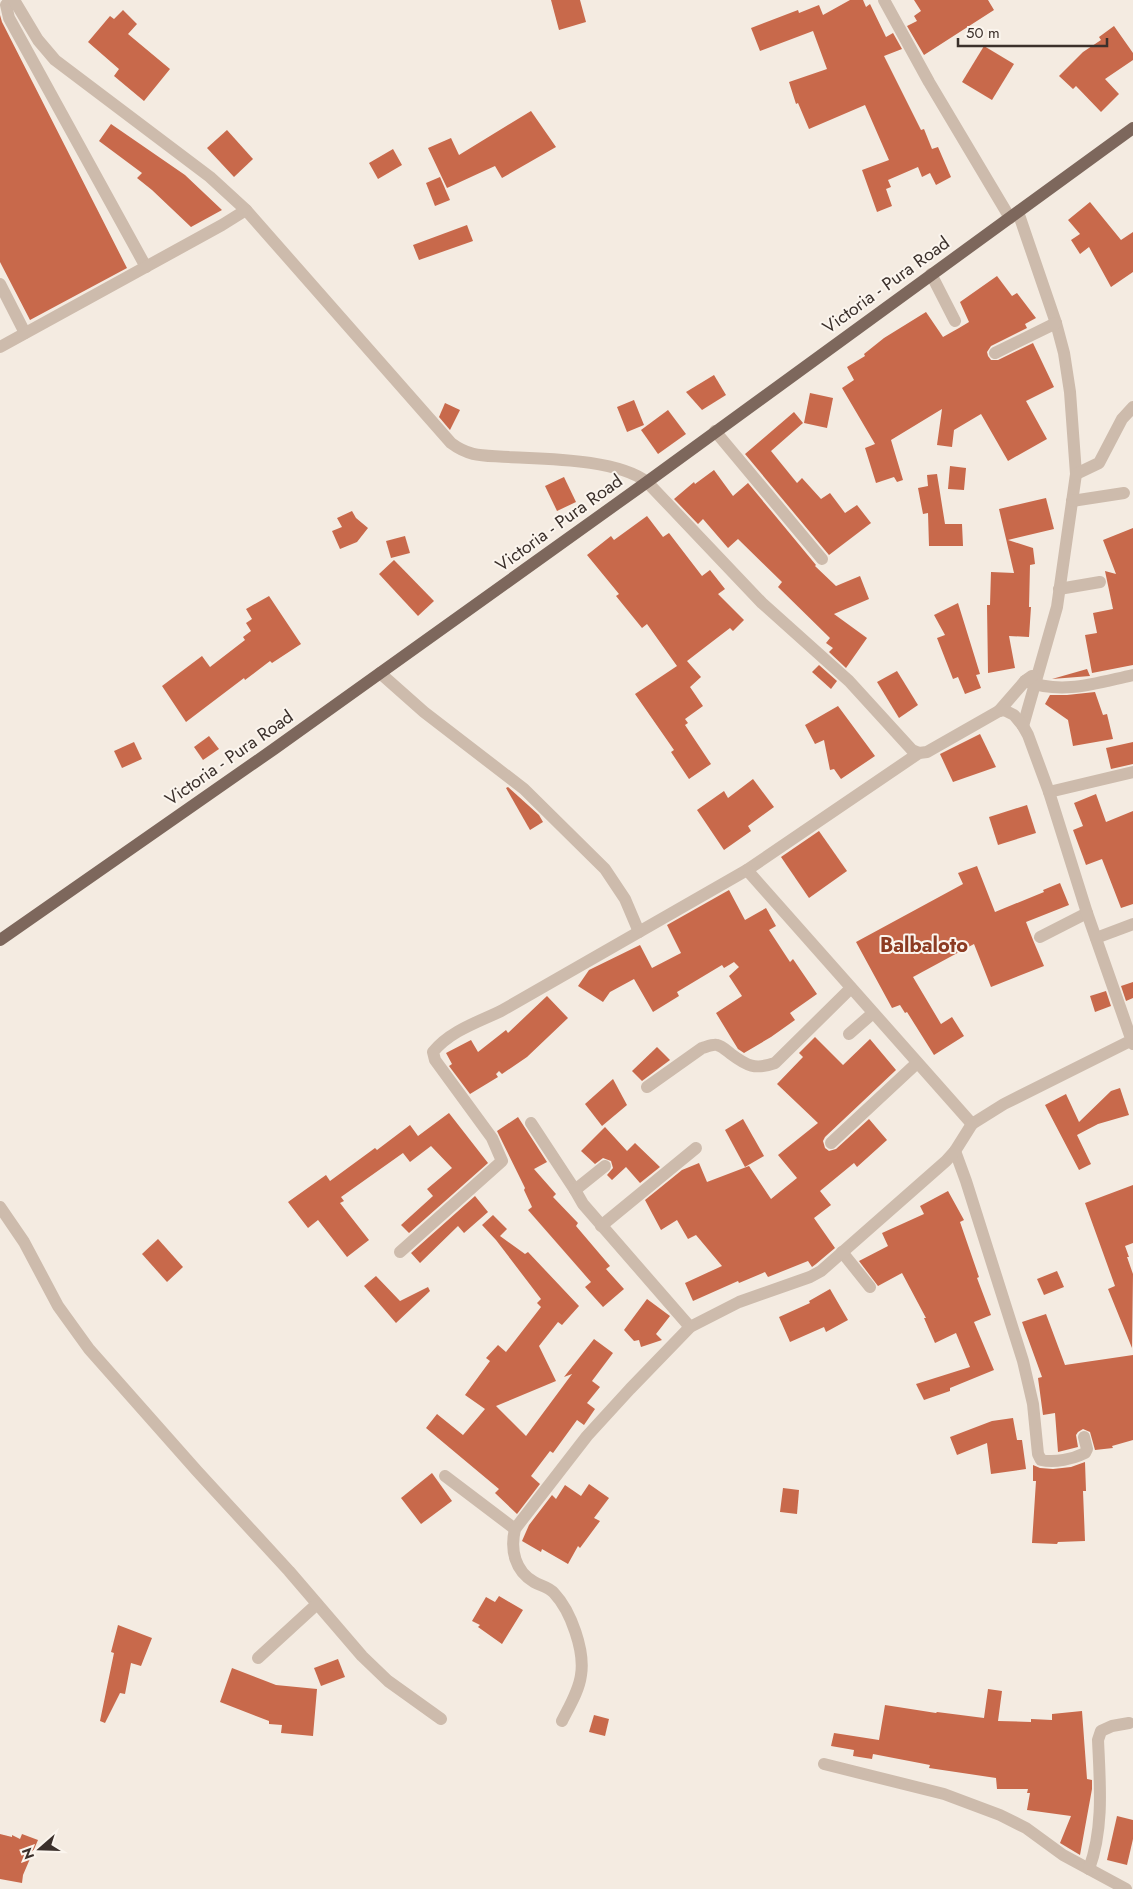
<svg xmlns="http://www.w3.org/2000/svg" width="1133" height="1889" font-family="Jost,sans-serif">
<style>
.building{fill:#c8694b}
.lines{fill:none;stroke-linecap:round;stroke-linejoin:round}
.minor{stroke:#cdbbac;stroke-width:12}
.major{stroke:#7d675c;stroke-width:12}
.labels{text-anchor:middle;stroke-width:4;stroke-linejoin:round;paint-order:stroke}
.street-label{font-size:18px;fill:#3b302b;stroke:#fbf5ee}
.quarter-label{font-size:20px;font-weight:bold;fill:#8c3b22;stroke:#fbf5ee}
</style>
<rect width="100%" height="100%" fill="#f4ebe1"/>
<g class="building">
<path d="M551,0H580L586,22L559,30Z"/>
<path d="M850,0H863L866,7L870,4L886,37L893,33L902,49L884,56L921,130L924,129L932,149L938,147L951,177L936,185L930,173L922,177L918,167L888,180L891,187L886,189L892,206L877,212L862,170L889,160L865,105L809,129L798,103L796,104L789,82L827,69L813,31L760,51L751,28L798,10L799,13L819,5L823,15Z"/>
<path d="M914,0H988L994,10L924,55L907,26L917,21L914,16L921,11Z"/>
<path d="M123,10L137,24L128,34L170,69L144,101L114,76L119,69L88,42L110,16L114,19Z"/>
<path d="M0,15L2,22L127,268L30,320L0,262Z"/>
<path d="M1114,26L1133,53V60L1105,79L1119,94L1101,112L1076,86L1073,89L1059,76L1083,52L1101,40L1099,37Z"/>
<path d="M984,46L1014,64L992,100L962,82Z"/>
<path d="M531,111L556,147L502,178L495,166L447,188L428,148L451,138L459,155Z"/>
<path d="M111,124L185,175L222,210L191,227L152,190L137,178L142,173L99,141Z"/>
<path d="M227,130L253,159L234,177L207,148Z"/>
<path d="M393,149L402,165L378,179L369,163Z"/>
<path d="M440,177L450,200L435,206L426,183Z"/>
<path d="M1090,202L1121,240L1133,232V272L1111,287L1089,247L1080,254L1071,240L1080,234L1068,220Z"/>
<path d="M467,225L473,241L419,260L413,245Z"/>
<path d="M997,276L1012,296L1017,293L1036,318L1025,324L1027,328L991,346L987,352L988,356L991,360H998L1033,343L1054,387L1026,401L1047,439L1008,461L981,414L954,430L952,447L937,445L942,409L891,440L903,480L897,482L894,477L876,483L865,448L875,444L842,388L854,380L847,367L865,356L864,354L884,338L926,312L943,337L959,328L969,322L960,302Z"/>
<path d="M714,375L726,395L702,410L686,392Z"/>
<path d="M810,393L833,398L827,428L804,423Z"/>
<path d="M634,400L644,425L627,432L617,407Z"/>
<path d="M445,403L460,410L450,430L439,417Z"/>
<path d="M668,410L686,434L658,454L641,430Z"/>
<path d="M794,412L803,423L771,451L797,483L802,478L821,499L830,493L845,513L857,505L871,523L829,555L745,454Z"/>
<path d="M950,466L966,468L964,490L948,489Z"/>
<path d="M714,470L733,496L748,483L816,565L815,566L836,586L860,576L869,599L834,614L867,638L846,668L829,652L833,648L826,643L830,638L778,587L782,582L738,539L728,548L703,519L698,524L674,499L694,482L695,484Z"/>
<path d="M937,474L945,524H962L963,546H929L928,513L923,514L918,488L928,486L927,475Z"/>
<path d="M564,477L576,502L557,511L545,486Z"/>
<path d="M1046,498L1054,529L1008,540L1033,548L1035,564L1030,565L1029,607H1031L1029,637L1009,636L1015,668L988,673L987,605H990L991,572L1014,573L999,509Z"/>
<path d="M352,511L356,518L368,528L357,542L340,549L332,531L342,527L337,518Z"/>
<path d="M647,516L663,537L669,533L702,576L710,570L725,589L718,594L744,620L733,631L730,628L687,661L701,677L690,687L703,706L685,719L688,723L685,725L711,764L689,779L671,752L674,750L635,694L677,666L647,624L642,628L616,596L619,594L587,555L611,536L614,540Z"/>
<path d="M1133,528V665L1092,673L1085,635L1097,633L1093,613L1113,609L1105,571L1116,574L1103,540Z"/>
<path d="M405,536L410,553L391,558L386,541Z"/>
<path d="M394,560L434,601L418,616L379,574Z"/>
<path d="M269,596L301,644L272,663L270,661L245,680L244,678L186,722L162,686L202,656L210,667L245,640L243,637L251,631L246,623L252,619L246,609Z"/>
<path d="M958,603L980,674L976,675L981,688L965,694L958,677L953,679L937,638L945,635L934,615Z"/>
<path d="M819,665L837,681L831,689L812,672Z"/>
<path d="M1087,669L1090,676L1052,679Z"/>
<path d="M897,671L918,705L899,718L877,682Z"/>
<path d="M1095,692L1103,715L1107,714L1113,739L1073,746L1068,720L1045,704L1050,695H1067Z"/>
<path d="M838,706L875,756L841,779L834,769L830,770L824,740L815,744L805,725Z"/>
<path d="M980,734L996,767L953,782L940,754Z"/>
<path d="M209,736L219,749L203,760L194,747Z"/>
<path d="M134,742L142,759L122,768L114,751Z"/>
<path d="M1133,742V764L1111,769L1106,748Z"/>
<path d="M753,779L774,807L748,826L751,831L724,850L697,810L724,791L728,798Z"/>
<path d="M508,787L539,815L543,822L530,830L506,788Z"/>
<path d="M1096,794L1106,822L1133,811V904L1121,908L1102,859L1086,865L1073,830L1083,826L1074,803Z"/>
<path d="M1027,805L1036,833L998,845L989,817Z"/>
<path d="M819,831L847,871L809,898L781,857Z"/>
<path d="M977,866L995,912L1044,892L1043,890L1060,883L1069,905L1026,922L1033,940L1044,966L991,987L974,944L913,977L941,1024L952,1017L964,1036L934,1055L907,1012L905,1013L900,1005L892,1008L856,942L963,884L958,873Z"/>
<path d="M729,890L745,920L766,908L776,926L769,930L790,962L793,959L817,994L790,1013L795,1020L771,1037L744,1053L738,1049L716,1013L742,996L729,976L739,967L734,962L724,968L722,965L677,992L679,996L653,1012L634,979L610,992L603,1002L578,986L589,970L640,945L652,968L681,953L667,925Z"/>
<path d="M1133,982V998L1126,1001L1121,986Z"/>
<path d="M1106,991L1111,1006L1095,1012L1090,996Z"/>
<path d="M547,996L568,1018L527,1057L502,1074L499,1071L496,1074L498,1077L470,1094L449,1066L452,1064L446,1053L471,1040L478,1052L506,1030L508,1033Z"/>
<path d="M815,1037L843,1065L870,1039L896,1070L825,1137L823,1141L825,1148L829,1151L836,1149L869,1119L887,1140L857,1167L854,1163L820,1191L831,1205L814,1218L835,1248L816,1264L812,1267L808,1261L768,1277L765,1272L739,1283L738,1281L693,1301L685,1283L722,1266L696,1235L688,1239L677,1220L661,1230L645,1200L682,1170L699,1163L707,1182L749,1166L771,1199L797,1178L778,1155L818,1123L777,1084L803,1057L799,1053Z"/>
<path d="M657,1047L670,1060L642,1081L632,1071Z"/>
<path d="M613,1079L627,1105L602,1126L585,1104Z"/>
<path d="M1120,1088L1129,1115L1098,1124L1077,1135L1091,1164L1079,1170L1045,1105L1066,1094L1079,1122L1111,1091Z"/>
<path d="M449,1113L488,1163L409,1233L401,1225L433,1196L427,1189L452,1168L431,1146L410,1162L403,1153L341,1197L344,1201L340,1203L369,1240L347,1257L318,1220L308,1228L288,1202L326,1175L330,1181L375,1148L377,1150L410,1125L418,1136Z"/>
<path d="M518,1117L547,1162L534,1169L556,1194L553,1197L578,1223L576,1226L610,1266L606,1269L624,1289L603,1307L585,1287L591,1282L528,1210L532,1207L524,1190L525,1188L497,1131Z"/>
<path d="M743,1119L764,1156L745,1167L725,1130Z"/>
<path d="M605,1127L627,1151L635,1143L660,1167L640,1183L626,1167L612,1180L607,1175L613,1168L611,1161L603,1158L595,1164L581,1151Z"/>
<path d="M1133,1185V1243L1125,1246L1129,1257H1127L1133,1274L1132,1348L1108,1289L1115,1286L1085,1203Z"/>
<path d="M948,1191L964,1220L960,1222L979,1277L977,1278L991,1315L974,1322L994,1370L950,1388V1391L924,1400L916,1384L970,1367L956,1333L935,1343L924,1318H926L902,1273L878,1286L859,1261L888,1246L882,1233L924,1214L920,1206Z"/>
<path d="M475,1196L488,1212L464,1233L458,1226L420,1263L411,1253Z"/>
<path d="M493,1215L507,1229L500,1236L525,1254L528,1252L579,1306L562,1325L558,1322L539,1346L556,1381L496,1406L526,1436L572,1374L564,1377L594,1339L613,1353L592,1381L600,1387L587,1403L595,1409L584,1425L577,1420L553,1453L550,1451L531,1476L540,1484L517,1514L495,1493L499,1489L426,1428L437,1414L463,1435L485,1409L465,1395L490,1361L486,1358L498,1345L506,1352L541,1307L537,1303L541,1299L496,1240L482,1225Z"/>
<path d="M158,1239L183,1267L167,1282L142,1254Z"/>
<path d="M1057,1271L1064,1287L1044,1295L1037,1279Z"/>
<path d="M376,1276L400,1301L428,1287L430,1291L396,1323L364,1286Z"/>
<path d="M830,1289L848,1320L826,1332L824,1327L790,1342L779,1317L810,1303L809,1301Z"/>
<path d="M647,1299L670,1316L656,1334L662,1340L641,1347L639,1340L634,1341L624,1330Z"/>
<path d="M1046,1314L1065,1365L1133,1355V1440L1112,1446L1113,1448L1095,1450L1090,1432L1083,1429L1078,1432L1076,1435L1078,1447L1058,1452L1055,1413L1043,1415L1038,1378L1042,1377L1022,1322Z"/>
<path d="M1013,1418L1017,1440H1022L1026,1469L991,1474L987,1443L957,1455L950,1437L992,1421Z"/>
<path d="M1085,1462L1086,1491H1083L1085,1541L1058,1542L1057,1544L1032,1543L1036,1481H1033V1465L1040,1468L1053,1469L1071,1467Z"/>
<path d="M432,1473L452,1501L421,1524L401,1498Z"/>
<path d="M589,1484L609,1498L594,1518L600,1521L580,1548L578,1546L568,1564L542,1549L541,1552L522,1541L529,1525L552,1495L556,1499L565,1485L581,1496Z"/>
<path d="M783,1488L799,1490L797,1514L780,1512Z"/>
<path d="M499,1596L523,1610L502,1644L478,1627L480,1625L472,1621L486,1597L495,1602Z"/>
<path d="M118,1625L152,1638L141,1666L131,1663L125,1694L120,1693L105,1723L100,1721L114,1653L111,1652Z"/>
<path d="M338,1659L345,1677L321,1686L314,1668Z"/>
<path d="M232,1668L276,1685L317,1689L313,1736L281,1733L282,1725L269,1724V1721L220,1702Z"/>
<path d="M988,1689L1002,1691L998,1721L1031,1722V1719L1052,1720V1714L1082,1711L1087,1779L1092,1780V1789L1080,1855L1060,1843L1071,1816L1027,1810L1030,1793H1027L1028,1789H997L996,1778L929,1768L930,1765L873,1754L872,1759L853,1756L854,1750L831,1746L834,1733L879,1740L885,1705L936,1713L937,1712L984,1718Z"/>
<path d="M594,1715L609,1719L605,1736L589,1732Z"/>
<path d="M1117,1816L1133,1820V1839L1127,1865L1107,1860Z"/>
<path d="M0,1834L12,1837V1835L20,1839L22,1834L38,1840L23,1875L22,1883L0,1879Z"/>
</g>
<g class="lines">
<g class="minor">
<path d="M10,0L6,5L9,18L146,267"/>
<path d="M14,0L38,40L55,60L210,177L246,210L451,443C471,458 485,455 509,457C547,459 617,459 647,482L762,603L849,681L912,750L919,753"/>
<path d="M884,0L929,82L1010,218"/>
<path d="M1018,212L1056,323L1064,353L1070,392L1076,474L1057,607L1023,726"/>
<path d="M931,274L955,321"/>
<path d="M0,284L25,333"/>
<path d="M0,347L222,225L246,210"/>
<path d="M995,353L1056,323"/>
<path d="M715,431L822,559"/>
<path d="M1076,474L1099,463L1122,419L1133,407"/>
<path d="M1072,501L1124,493"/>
<path d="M1059,589L1100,582"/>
<path d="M380,673L424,712L524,789L605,869L625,899L639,932"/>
<path d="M1025,681C1063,695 1096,683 1133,675"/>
<path d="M999,711L1025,681L1032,676"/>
<path d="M1049,792L1133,772"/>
<path d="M1040,937L1087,913"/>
<path d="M1096,938L1133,924"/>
<path d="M849,1034L873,1013"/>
<path d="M1132,1040L1004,1104L972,1124L747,870L919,753L927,752L999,711L1004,710L1014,715L1023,726L1028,735L1049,792L1087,913L1133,1044"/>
<path d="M647,1087L702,1048C706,1047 713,1044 717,1045C722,1046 727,1051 731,1054C747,1066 755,1070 775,1063L851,988"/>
<path d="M531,1123L575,1190L583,1204L690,1327"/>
<path d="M831,1143L917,1063"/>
<path d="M955,1151L966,1181L1023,1361L1033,1404L1038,1454L1041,1460C1055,1463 1073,1459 1085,1453L1087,1449L1084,1437"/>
<path d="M575,1190L605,1166"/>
<path d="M0,1207L24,1242L58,1306L89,1349L197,1471L289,1571L362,1656L388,1681L441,1719"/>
<path d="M601,1226L696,1148"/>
<path d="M400,1252L502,1161L492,1138L435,1060L433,1052C450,1031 478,1022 501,1011L747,870"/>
<path d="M842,1252L870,1287"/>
<path d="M445,1476L515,1529"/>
<path d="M258,1658L317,1604"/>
<path d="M562,1721C569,1707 579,1691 581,1675C585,1651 571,1611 554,1593C549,1587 541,1586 534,1582C515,1571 510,1550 515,1529L587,1436L630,1389L690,1327L739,1302L810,1277L821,1271L946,1161L955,1151L972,1124"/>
<path d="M824,1764L944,1794L1000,1815L1026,1828L1063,1855L1126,1889"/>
<path d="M1089,1869C1104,1828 1100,1784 1098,1740L1101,1731L1112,1726L1129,1723"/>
</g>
<path class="major" d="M0,940L274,749L647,482L1133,128"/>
</g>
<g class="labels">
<g class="street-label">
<text transform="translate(886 285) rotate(-36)" y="6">Victoria - Pura Road</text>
<text transform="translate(559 523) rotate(-36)" y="6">Victoria - Pura Road</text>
<text transform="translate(229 758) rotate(-35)" y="6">Victoria - Pura Road</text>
</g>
<g class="quarter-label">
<text x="924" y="952">Balbaloto</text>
</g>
</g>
<g transform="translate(40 1849) rotate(250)" stroke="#fbf5ee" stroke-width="4" paint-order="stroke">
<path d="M0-4L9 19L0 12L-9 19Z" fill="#3b302b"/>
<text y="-8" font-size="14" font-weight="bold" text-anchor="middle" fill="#3b302b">N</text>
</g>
<path d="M958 38v8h149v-8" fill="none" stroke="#3b302b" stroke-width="2.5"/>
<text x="966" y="38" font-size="15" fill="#3b302b" stroke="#fbf5ee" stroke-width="4" paint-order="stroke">50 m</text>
</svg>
